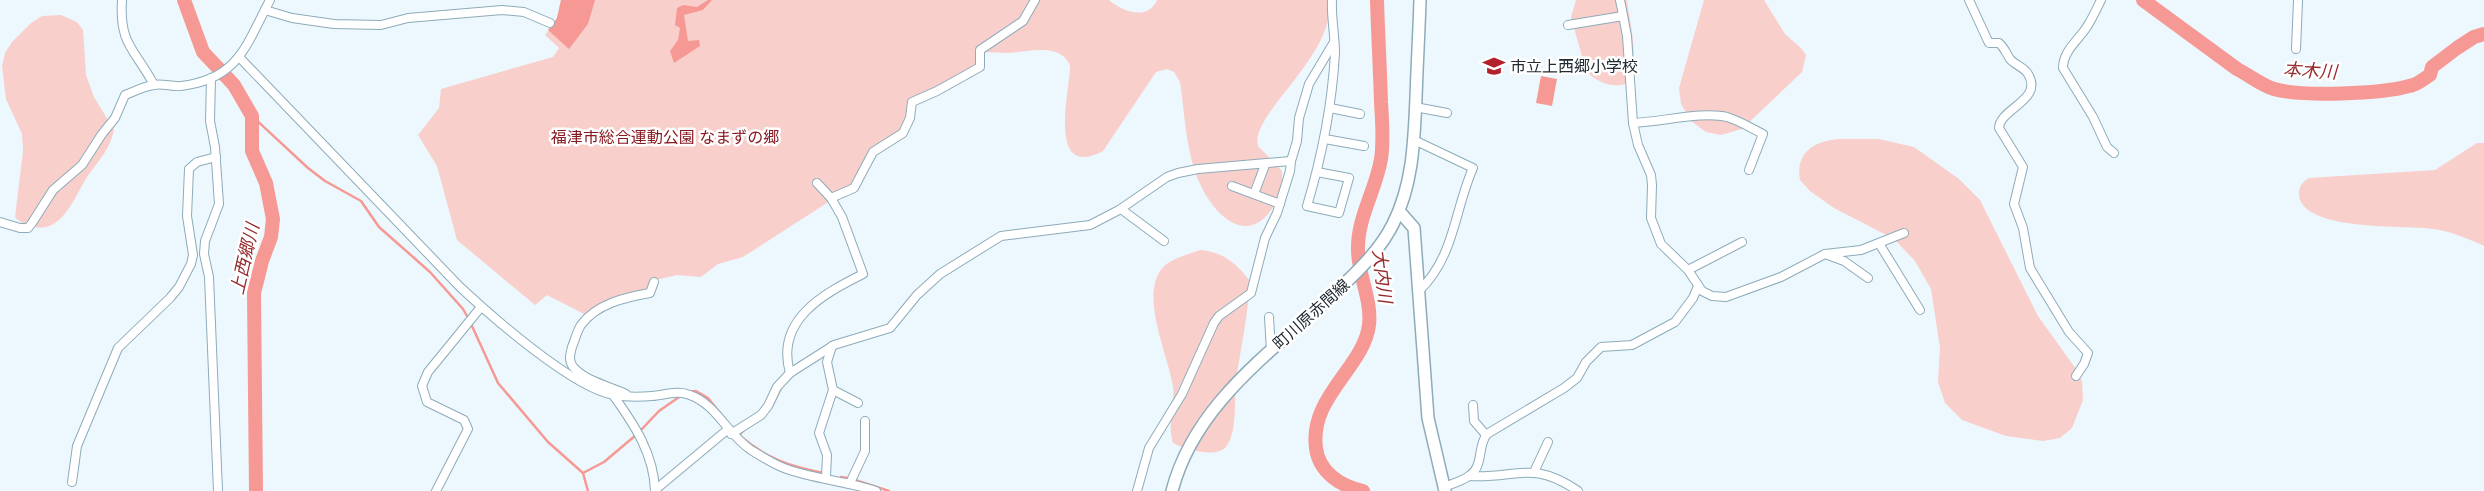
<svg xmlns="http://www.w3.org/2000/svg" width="2484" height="491" font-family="Quicksand,'Noto Sans JP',sans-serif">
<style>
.green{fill:#f9cfcc}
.water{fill:#f69994}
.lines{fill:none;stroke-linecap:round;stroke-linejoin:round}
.stream{stroke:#f69994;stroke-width:2.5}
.river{stroke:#f69994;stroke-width:14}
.street-casing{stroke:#8dabb9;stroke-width:10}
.secondary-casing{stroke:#8dabb9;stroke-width:14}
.street{stroke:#fff;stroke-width:8}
.secondary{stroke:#fff;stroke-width:11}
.labels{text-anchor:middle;stroke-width:5;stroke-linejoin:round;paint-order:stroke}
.poi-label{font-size:16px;fill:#202c32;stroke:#fff;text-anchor:start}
.park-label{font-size:16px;fill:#881b22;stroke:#fff}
.street-label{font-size:16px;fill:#202c32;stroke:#fff}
.water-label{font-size:18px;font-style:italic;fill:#972b2e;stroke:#fff}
</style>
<rect width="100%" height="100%" fill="#ecf8fe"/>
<g class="green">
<path d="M561,0H1109C1123,12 1148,21 1157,0H1328C1339,53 1249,114 1258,146L1282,171C1283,187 1279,200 1269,213C1243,244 1214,213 1201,186C1186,155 1185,116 1180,82L1174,72L1167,69L1156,72L1103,151C1046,181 1070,91 1070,66C1061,42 1028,52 1008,53C1000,53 992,52 984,52V67L944,91L913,104L911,127L896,142L873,155L860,187L853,192L830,201L743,257L718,264L701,277L677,275L652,281L649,290L621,295L586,315L547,295L535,305L457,240L437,166L418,135L439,108L441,89L553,57L559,48L545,35L557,18Z"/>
<path d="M1576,0H1627C1630,26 1641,61 1626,84C1611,88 1596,82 1586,71L1571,17Z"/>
<path d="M1704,0H1764L1785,34L1801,48L1806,55L1802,72L1742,129L1721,135L1706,132L1691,121L1681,104L1679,88Z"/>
<path d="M61,15L77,22L83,30L86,75L94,97L114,130C110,150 98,161 87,177C74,198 61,236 31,226C25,224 19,222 15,217L23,151L22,134L6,99L2,66L5,53L12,42L31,23L42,16Z"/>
<path d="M1839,139H1879L1914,147L1959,179L1980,200L2038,316L2076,369L2082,381L2083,400L2072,428L2060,438L2043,441L2006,436L1962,420L1945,403L1938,382L1940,348L1931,289L1915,261L1894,239L1834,208L1810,191L1800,180C1795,152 1815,141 1839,139Z"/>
<path d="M2477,143H2484V246C2467,238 2452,232 2434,229C2406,225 2305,232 2299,196C2298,188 2302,182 2309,178L2435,170Z"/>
<path d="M1200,250C1223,252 1236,263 1250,281C1248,315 1241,347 1236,381C1234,398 1238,435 1225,448C1214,458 1184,449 1173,443C1167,425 1175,405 1173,386C1168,354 1135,286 1168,263C1177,257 1189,254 1200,250Z"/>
</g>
<g class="water">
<path d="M561,0H595L588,24L569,49L548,30L557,18Z"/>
<path d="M708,0H712L703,10L684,15L688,41L699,40L700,46L674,63L670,51L678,40L680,28L675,25L677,8L683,5L697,7Z"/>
<path d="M1541,76L1557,79L1552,106L1536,103Z"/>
</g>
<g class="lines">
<g class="stream">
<path d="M252,116L308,168L325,181L361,201L379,227L430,272L463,309L467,316"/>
<path d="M472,326L498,383L548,442L583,473L588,491"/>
<path d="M687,392L696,391L708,398L729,424"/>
<path d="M772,406L781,388"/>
<path d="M745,429L739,435C765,458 791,467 824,473"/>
<path d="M641,430L659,411L682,395"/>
<path d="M583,473L604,462L636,435"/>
<path d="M841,477L848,478"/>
<path d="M855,480L889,491"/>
</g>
<g class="river">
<path d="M184,0L203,52L234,85L252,116V151L266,183L273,219L271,237L262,261L254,293L256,491"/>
<path d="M2143,0L2237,69C2249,75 2261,85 2274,89C2301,97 2381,94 2409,86C2417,85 2423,79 2430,75L2432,67L2457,48L2474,37L2484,34"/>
<path d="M1363,491C1340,486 1319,472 1316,448C1309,397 1364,367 1369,325C1372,300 1358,275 1358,250C1357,218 1376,190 1381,159C1384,141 1382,121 1381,102C1380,68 1378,34 1377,0"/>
</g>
<g class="street-casing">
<g id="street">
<path d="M122,0C119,45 135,49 154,85"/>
<path d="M1620,0L1627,36L1633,123L1638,145L1651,175L1652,185L1651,218L1661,244L1688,270L1702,291L1712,296L1726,297L1781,277L1825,254L1861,250L1904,233"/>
<path d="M1969,0L1987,39L1989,43H1999C2004,47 2006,53 2010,59C2015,65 2024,67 2028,74C2044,100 2000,108 1999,128L2023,167L2014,204L2023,228L2030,268L2069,332L2088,353L2084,364L2076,376"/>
<path d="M2101,0C2097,8 2093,17 2088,25C2080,39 2063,50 2063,68L2093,117L2107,147L2114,153"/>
<path d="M265,10L292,18L334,24L381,25L408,18L502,10L524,12L550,23"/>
<path d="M1568,25L1623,16"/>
<path d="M2296,49L2298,0"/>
<path d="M240,58L460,287C491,316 574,389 614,395C626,397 640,397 652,396C665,395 677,390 690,395C717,405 727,434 751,450C761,456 773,464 784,468C813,479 846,481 876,491"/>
<path d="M211,78L210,121L215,147L219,204L205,241L204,254L209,277L218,491"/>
<path d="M1415,107L1447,113"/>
<path d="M1330,108L1360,114"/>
<path d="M1633,123C1661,122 1703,111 1727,117C1740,121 1751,128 1763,134L1749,170"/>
<path d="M1325,139L1364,146"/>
<path d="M1414,140L1473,168C1454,211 1455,256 1419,291"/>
<path d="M1317,172L1349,178L1339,213L1307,206C1322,156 1332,106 1335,53C1335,35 1331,17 1332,0"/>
<path d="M1232,186L1280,204"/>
<path d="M1254,194L1265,165"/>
<path d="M831,198L854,188L873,152L903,133L910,118L912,102L937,91L980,67V50L1023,21L1035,0"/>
<path d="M1121,209L1164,241"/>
<path d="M0,222L20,228H28L32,223L53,190L82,165L102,134L115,118L125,95C133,92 144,86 154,85C162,83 172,87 181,86C239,79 246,45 270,0"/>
<path d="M1880,245L1920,310"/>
<path d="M1825,254L1844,261L1868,278"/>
<path d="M1688,270L1742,242"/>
<path d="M1269,317L1271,351"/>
<path d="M790,373C775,320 823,294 863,274L842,217L831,198L817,183"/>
<path d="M833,390L858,403"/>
<path d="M626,394C609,386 588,382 574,368C568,361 570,355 572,347C575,340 577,331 581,325C596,304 626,297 650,293L654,282"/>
<path d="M613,395C634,424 654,454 655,491"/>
<path d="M1473,405L1474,421L1486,435"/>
<path d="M731,434L761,415L768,406L777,387L790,373L834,345L890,328L917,295L940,274L1001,236L1090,225L1119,210L1167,177L1178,173L1198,169L1291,161"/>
<path d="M1534,472L1548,442"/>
<path d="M1469,476C1517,479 1531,459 1578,491"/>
<path d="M826,477L827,455L819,433L833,390L827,362L832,346"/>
<path d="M72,482L77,446L118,348L170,298L179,287L191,264L193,255L187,216L189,169L197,162L216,157"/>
<path d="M850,483L865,451V421"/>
<path d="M1444,487C1452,484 1462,481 1469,476C1484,467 1477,446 1487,434L1564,388L1577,378L1586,362L1601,347L1632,345L1675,322L1693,298L1698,286"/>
<path d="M655,490L727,430"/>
<path d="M436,491L468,429L464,420L427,402L422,386L428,372L481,307"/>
<path d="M1137,491L1149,448L1182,394L1214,323L1219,316L1251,293L1265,238L1277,213L1290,171L1291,161L1297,141L1299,118L1309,84L1334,42"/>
</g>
</g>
<g class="secondary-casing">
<g id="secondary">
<path d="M1399,211L1414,228L1428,418L1445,491"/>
<path d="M1172,491C1195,402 1275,350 1338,290C1359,270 1380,250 1393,224C1413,184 1414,142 1416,98C1417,66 1419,33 1420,0"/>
</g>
</g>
<use href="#street" class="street"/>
<use href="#secondary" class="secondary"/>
</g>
<defs>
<g id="school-bare" transform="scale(1.725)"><path d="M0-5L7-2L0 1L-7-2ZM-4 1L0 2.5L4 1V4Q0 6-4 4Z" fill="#b3212d" stroke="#fff" stroke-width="2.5" paint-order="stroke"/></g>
</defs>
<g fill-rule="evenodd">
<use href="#school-bare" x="1494" y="66"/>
</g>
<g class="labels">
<g class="poi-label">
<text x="1510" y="72">市立上西郷小学校</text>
</g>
<g class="park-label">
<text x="665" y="143">福津市総合運動公園 なまずの郷</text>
</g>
<g class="street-label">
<text transform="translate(1311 314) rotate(-42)" y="6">町川原赤間線</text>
</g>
<g class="water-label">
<text transform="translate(2310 71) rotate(3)" y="6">本木川</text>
<text transform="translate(245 259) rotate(-77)" y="6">上西郷川</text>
<text transform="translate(1382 276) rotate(83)" y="6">大内川</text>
</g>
</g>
</svg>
